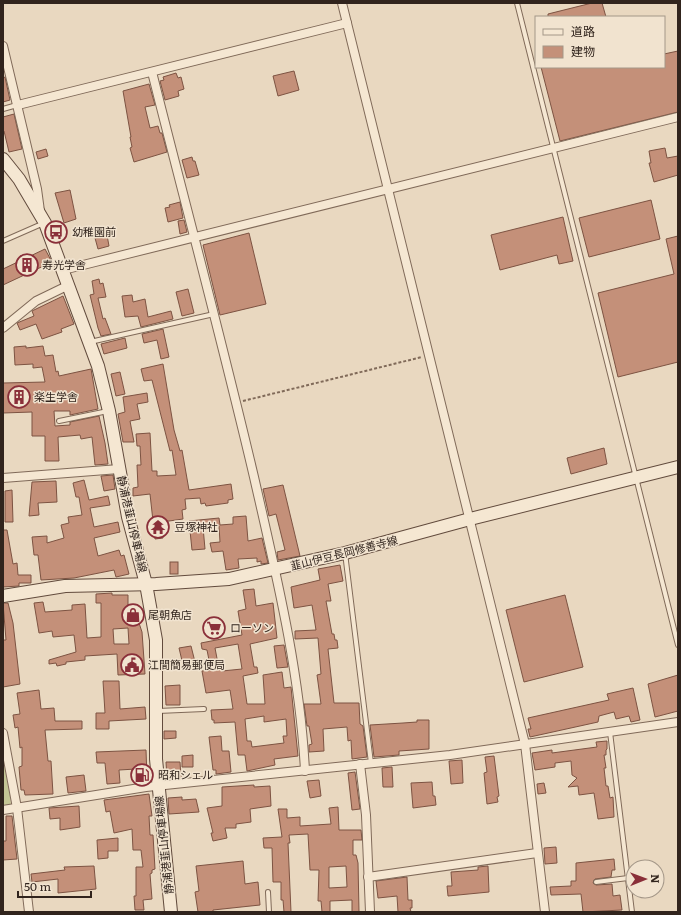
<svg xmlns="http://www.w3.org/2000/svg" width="681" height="915" font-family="Literata,'Noto Sans JP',serif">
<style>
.green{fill:#c5c695}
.building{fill:#c49079;stroke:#7d5342;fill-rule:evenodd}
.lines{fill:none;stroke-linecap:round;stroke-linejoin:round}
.service-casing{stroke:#806a59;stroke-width:6}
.minor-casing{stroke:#806a59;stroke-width:10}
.secondary-casing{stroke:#624b3d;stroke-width:14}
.path{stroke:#806a59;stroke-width:2;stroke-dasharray:3 2;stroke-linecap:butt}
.service{stroke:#f5e7d2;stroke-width:4}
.minor{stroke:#f5e7d2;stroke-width:8}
.secondary{stroke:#f5e7d2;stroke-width:12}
.labels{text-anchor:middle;stroke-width:3;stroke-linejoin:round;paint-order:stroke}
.poi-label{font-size:11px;fill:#31241d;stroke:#f1e3cf;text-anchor:start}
.street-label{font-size:11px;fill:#31241d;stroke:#f1e3cf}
</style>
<rect width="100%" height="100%" fill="#e9d8c0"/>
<path class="green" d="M3,759L10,795L11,806L3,807Z"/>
<g class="building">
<path d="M592,3H602L606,17H548V14Z"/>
<path d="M678,51V112L560,141L541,67H664V54Z"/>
<path d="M294,71L299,90L278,96L273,76Z"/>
<path d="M176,73L178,78L181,77L184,89L178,91L179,96L165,100L160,81L164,80L163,77Z"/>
<path d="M5,77L10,100L3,102V78Z"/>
<path d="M149,84L155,105L145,107L150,128L158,126L160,133H162L167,152L134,162L130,148L132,147L130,137H131L123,91Z"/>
<path d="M14,114L22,149L9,152L4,131H3V117Z"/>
<path d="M665,148L667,158L678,156V175L654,182L649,163H651L649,151Z"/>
<path d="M46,149L48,156L38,159L36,152Z"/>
<path d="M192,157L193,161H195L199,175L187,178L182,160Z"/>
<path d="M70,190L76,219L64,223L55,193Z"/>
<path d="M651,200L660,239L589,257L579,218Z"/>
<path d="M180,202L183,218L168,222L165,208L170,207L169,205Z"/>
<path d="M563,217L573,261L559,264L557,255L500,270L491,235Z"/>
<path d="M184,220L187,232L180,234L178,221Z"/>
<path d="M249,233L266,304L220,315L203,245Z"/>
<path d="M107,235L109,246L98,249L95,238Z"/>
<path d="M678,236V362L618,377L598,293L674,274L666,239Z"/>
<path d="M45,249L52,262L3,285V269Z"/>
<path d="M99,279L100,284L103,283L106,297L98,298L103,319L105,318L111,334L101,336L98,328L90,295L94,294L92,281Z"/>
<path d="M188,289L194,313L182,316L176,292Z"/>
<path d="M132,295L133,302L145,299L148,317L171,311L173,319L141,327L138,316L125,317L122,296Z"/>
<path d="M63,296L74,324L61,329L62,332L42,339L36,324L20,330L17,323L34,316L32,311L34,310Z"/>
<path d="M163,329L169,357L161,359L157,340L144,343L142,334Z"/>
<path d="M125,338L127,348L104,354L101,344Z"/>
<path d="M26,346V348L43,346L45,356L53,355L56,372L58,371L59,376L91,369L98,409L70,415V411H54L55,426L70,425V422L99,416L105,443L108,464L95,465L92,437L81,439L80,435L58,437L59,461H45V436H32V412L3,413V383L45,382L42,367L33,368V364L15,365L14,347Z"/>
<path d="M163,364L174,430L180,451L182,450L189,490L231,484L233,499L228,500V503L206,506L205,503L201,504L200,498L185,499L186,509L182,510L183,519L162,522L163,538L155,539L150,494L133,496V488L138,487L137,465H141L140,446H137L136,434L150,433L152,471H157V476L176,475L172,450L170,451L152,380L144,381L141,369Z"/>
<path d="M120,372L125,394L116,396L111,374Z"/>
<path d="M147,393L148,402L137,404L140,419L130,421L134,442H123L118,414L125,412L123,397Z"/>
<path d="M604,448L607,464L571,474L567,458Z"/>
<path d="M113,475L115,489L104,491L101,476Z"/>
<path d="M84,480L89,500L108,496L110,505L90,508L94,527L118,522L120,532L94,538L98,556L119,550L121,556L124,555L129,574L116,577L114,570L74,578L41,580L38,555H34L32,537L47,536V543L64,538L61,525L69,523L68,517L82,515L79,497H76L73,483Z"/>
<path d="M56,481L57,502L38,503L39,515L29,516L32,482Z"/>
<path d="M283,485L300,556L278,560L277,552L285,550L276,514L269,516L263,489Z"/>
<path d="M12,490L13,522H5V491Z"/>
<path d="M246,516L248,541L262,538L268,563L261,564V561L257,562V558L238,559L239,568L226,570L223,551L212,552L210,543L220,542L219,526L203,527L205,549L192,550L189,521L219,518L220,525L233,524V517Z"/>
<path d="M3,530H7L13,564L17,563L18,575H31V583H19V586L3,587Z"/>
<rect x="170" y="562" width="8" height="12"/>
<path d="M340,565L343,581L328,584L331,601H326L332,634H334L335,640H337L338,648L328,649L334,703H359L360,724L363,726L367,757L352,759L351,740L348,741L347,727L323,729L324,751L309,752V745L312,744L309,726H307L304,704H321L317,675L321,674L318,638L295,639V631L316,630L312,605L294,608L291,587L320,580L318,569Z"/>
<path d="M254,589L256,606L273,603L277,638L250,644L254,667H257L258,673L243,676L247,704H265L263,675L282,672L284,688L291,687L298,756L274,759L275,765L247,771L245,755H238L235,722L214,723V720H212L211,710L233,709L230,690L206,693L202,671L211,670L207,650L202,649L201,643L242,635L238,611L246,609L243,590ZM238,644L242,669L222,671V669H219L215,648ZM264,716V722L286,719L287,736H283L284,743L252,747L251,741H247L245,719Z"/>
<path d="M112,593V595H128V607L137,605L140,616L137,617L142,632L145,674L118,675L117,654L85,656V660L66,662V664L57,666L56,663L49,664V660L76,652L74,635L53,637L52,631L39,633L34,603L43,602L45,612L72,610V605L85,604L87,638L101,637V603H96V594ZM128,628L129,644H114L113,629Z"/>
<path d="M565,595L583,667L524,682L506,610Z"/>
<path d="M3,603H8L13,623L20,684L3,687V640H6Z"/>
<path d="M284,645L288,667L277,668L274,646Z"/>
<path d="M191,646L195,662L183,665L179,648Z"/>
<path d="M678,675V711L655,717L648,684Z"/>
<path d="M103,681H119L120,709L145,707L146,719L109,721V729H96V713H105Z"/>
<path d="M180,685V705H166L165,686Z"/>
<path d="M633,688L640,720L631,722L629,716L616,719L614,712L599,716L598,722L530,737L528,729H531L528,718L609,700L607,694Z"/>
<path d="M39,690L41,709L54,708L55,721H82V729L45,730L48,761H51L53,794L25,795L24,790H21L19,767L22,766V747L20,748L18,727L15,728L13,715L20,714L17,693Z"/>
<path d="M417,720H429V749L399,751V755L374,757L370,725L403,723L417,722Z"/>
<path d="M164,731H176V738L164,739Z"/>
<path d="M221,736L222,751H229L231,772L216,774V770H213L209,737Z"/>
<path d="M607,741V749L606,750V755H604L606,768H604L606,786H608L610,798L613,797L614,817L598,819L594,793L579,795L578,786L568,787L577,778L572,775L571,761L555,763V767L535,770L532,753L552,750V753L597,747L596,742Z"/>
<path d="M146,750L147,778L137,779L136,769L119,770L120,783L107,784L105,763H97L96,752Z"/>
<path d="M193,755V767H182V756Z"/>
<path d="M494,756L499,796L497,797L498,802L487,804L484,773L487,772L485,757Z"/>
<path d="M462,760L463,783L451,784L449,761Z"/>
<path d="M166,762H180L181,778L167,779Z"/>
<path d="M392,767L393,787H383L382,768Z"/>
<path d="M355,772L360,809L352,810L348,773Z"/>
<path d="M84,775L86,791L68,793L66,777Z"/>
<path d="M319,780L321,796L310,798L307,781Z"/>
<path d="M432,782L433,796H435L436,805L413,808L411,783Z"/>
<path d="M544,783L546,793L538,794L537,784Z"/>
<path d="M254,785V787L270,786L271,806L250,809L251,822L236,824V828H225L227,838L213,841L211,833H213L207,808L222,806V787Z"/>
<path d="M149,794L152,816H149L150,835H153L155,869L152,870V873L150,874L152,899L143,900L144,910H135L134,896H136V867H143L141,850H133L132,829L114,833L110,811L106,812L104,800Z"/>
<path d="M182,797V800L196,799L199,812L169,814L168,798Z"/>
<path d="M79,806L80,827L60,830V818L50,819L49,808Z"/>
<path d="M338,807L339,830H361L362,840H353V855H356L358,863L359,912H352V900L330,901V912H322L321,901H318L319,870H310L308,834L289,835L290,843H288L291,912H284L283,900H281V882H273L272,848H264L263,838L282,837L278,809H287V818L300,817V826L331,824L329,808ZM346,866L347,887L329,888V867Z"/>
<path d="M6,816H12L17,859L3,860V841H6Z"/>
<path d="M118,838V851H108V858L98,859L97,840Z"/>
<path d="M556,847L557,863L545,864L544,848Z"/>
<path d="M614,859L615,870H612L611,877L595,879L593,883L596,885L612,884L613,896L620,895L622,910L583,912L581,894L551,895L550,887L571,886V881H576V863Z"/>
<path d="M243,861L245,884L258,882L260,905L213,910V912H198L195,892L199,891L196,866Z"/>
<path d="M94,866L96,889L58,893V879L32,882L31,874L65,870L64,867Z"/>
<path d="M488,866L489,892L448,896L447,886H452L451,872L478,870V867Z"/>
<path d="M407,877L408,900H412V908H410L411,912H398L397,896L378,898L376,881Z"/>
</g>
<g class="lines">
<g class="service-casing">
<g id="service">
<path d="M517,3L678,645"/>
<path d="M3,109L17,105"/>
<path d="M3,241L44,223"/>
<path d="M90,342L214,314"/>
<path d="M59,421L108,411"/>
<path d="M345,553L371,763"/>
<path d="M158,711L204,709"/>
<path d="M610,732L632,912"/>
<path d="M596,882L628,878"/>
<path d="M268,892L269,912"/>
</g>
</g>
<g class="minor-casing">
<g id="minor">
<path d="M342,3L525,744L545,912"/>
<path d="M3,46L37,189L40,211"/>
<path d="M152,72C186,207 222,341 254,477C276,574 300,671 305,771"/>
<path d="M18,105L347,23"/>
<path d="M63,270L678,117"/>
<path d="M3,328L36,301L69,285"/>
<path d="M3,478L119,469"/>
<path d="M3,733L17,808L29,912"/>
<path d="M360,764L366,815L370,912"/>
<path d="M3,810L146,787L450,755L678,722"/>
<path d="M368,877L537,853"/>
</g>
</g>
<g class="secondary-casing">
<g id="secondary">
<path d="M3,159L19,179L45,223L98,366L109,411L128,517L146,584L156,640V759L171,912"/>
<path d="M3,596L65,586L156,584L229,579L345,553L470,519L678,467"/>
</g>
</g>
<path class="path" d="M243,401L422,357"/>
<use href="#service" class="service"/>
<use href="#minor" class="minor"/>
<use href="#secondary" class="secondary"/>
</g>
<defs>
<g id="bus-ring" transform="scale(1.15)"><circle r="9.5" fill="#f1e3cf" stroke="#8a2f39" stroke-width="1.5"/><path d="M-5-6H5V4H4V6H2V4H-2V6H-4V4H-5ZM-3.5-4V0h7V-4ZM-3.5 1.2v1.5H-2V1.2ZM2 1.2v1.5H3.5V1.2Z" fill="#8a2f39"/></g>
<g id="building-ring" transform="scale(1.15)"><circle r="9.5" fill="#f1e3cf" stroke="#8a2f39" stroke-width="1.5"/><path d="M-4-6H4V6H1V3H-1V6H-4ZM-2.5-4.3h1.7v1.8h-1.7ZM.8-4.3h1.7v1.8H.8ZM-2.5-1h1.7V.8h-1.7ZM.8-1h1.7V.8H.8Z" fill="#8a2f39"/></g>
<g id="temple-ring" transform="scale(1.15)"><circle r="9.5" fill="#f1e3cf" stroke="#8a2f39" stroke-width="1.5"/><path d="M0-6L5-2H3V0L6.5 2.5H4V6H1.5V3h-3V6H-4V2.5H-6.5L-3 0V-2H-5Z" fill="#8a2f39"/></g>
<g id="shop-ring" transform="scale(1.15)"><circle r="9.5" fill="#f1e3cf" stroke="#8a2f39" stroke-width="1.5"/><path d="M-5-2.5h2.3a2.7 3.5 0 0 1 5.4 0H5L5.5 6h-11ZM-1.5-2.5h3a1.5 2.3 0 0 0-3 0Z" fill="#8a2f39"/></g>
<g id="supermarket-ring" transform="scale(1.15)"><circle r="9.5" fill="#f1e3cf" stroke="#8a2f39" stroke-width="1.5"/><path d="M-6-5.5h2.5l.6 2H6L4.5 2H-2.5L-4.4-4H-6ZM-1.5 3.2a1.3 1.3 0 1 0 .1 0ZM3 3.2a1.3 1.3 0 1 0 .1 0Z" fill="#8a2f39"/></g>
<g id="civic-ring" transform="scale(1.15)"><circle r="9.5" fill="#f1e3cf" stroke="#8a2f39" stroke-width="1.5"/><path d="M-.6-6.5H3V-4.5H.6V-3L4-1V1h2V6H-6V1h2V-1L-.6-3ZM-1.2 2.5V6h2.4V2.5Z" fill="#8a2f39"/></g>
<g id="fuel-ring" transform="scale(1.15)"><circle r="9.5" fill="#f1e3cf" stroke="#8a2f39" stroke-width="1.5"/><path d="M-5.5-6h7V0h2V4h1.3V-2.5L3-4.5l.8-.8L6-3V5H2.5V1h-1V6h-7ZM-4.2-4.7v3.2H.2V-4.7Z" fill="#8a2f39"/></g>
</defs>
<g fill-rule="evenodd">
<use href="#bus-ring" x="56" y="232"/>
<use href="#building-ring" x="27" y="265"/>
<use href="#building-ring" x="19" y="397"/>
<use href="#temple-ring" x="158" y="527"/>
<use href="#shop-ring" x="133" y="615"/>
<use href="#supermarket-ring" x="214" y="628"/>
<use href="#civic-ring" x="132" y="665"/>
<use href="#fuel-ring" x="142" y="775"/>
</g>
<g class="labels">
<g class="poi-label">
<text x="72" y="236">幼稚園前</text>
<text x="42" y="269">寿光学舎</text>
<text x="34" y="401">楽生学舎</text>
<text x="174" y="531">豆塚神社</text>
<text x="148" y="619">尾朝魚店</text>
<text x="230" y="632">ローソン</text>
<text x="148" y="669">江間簡易郵便局</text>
<text x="158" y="779">昭和シェル</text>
</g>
<g class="street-label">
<text transform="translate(132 524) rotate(77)" y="4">静浦港韮山停車場線</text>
<text transform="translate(344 553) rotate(-14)" y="4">韮山伊豆長岡修善寺線</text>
<text transform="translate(164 845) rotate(-96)" y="4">静浦港韮山停車場線</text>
</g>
</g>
<rect width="681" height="915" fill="none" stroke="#31241d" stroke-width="8"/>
<rect x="535" y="16" width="130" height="52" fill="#f1e3cf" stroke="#a49788"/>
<rect x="543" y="29" width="20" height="6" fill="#f5e7d2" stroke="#a49788"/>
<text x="571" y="36" font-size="12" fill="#31241d">道路</text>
<rect x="543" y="46" width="20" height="12" fill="#c49079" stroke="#a49788"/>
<text x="571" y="56" font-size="12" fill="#31241d">建物</text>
<g transform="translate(645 879) rotate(89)"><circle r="19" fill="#f1e3cf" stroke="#a49788"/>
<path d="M0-3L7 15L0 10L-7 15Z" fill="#8a2f39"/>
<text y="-6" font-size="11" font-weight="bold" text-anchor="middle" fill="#31241d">N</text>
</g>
<path d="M18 891v6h73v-6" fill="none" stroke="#31241d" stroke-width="2"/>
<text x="24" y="891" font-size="12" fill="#31241d" stroke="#f1e3cf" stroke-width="3" paint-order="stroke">50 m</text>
</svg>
